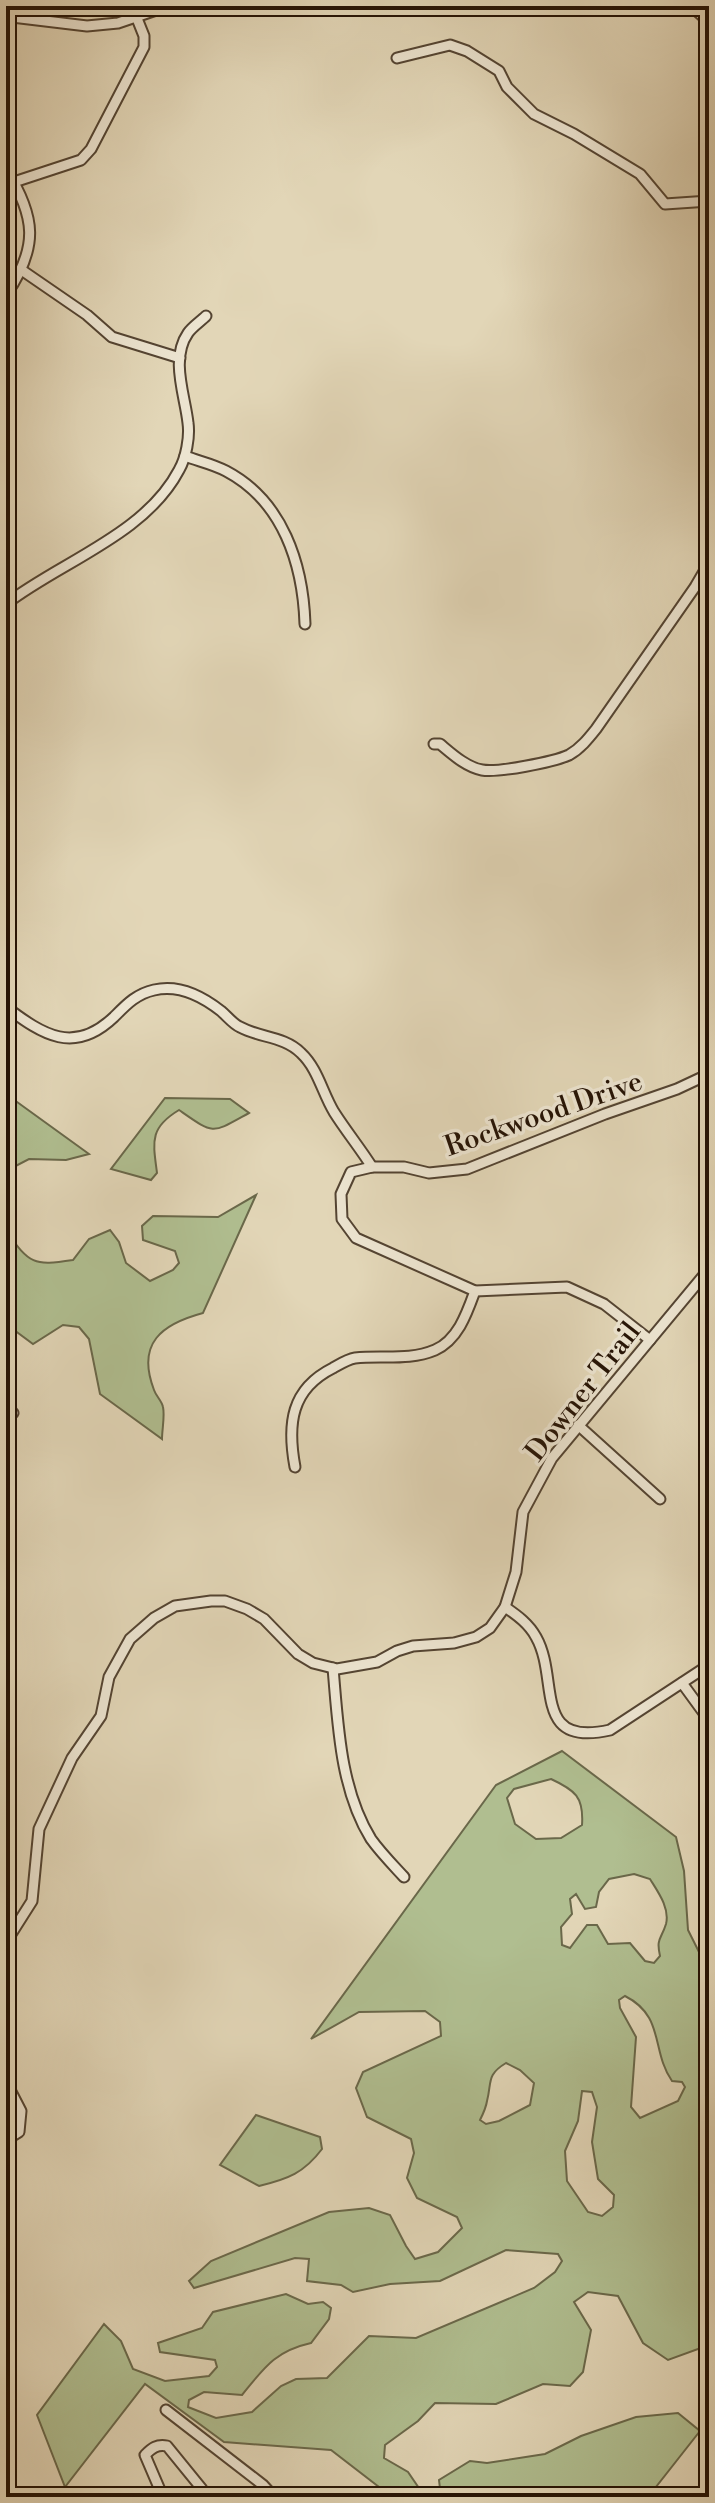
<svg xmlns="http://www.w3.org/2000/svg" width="715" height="2503" font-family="'Libre Bodoni',serif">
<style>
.green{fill:#b0be90;stroke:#6a684a;stroke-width:2;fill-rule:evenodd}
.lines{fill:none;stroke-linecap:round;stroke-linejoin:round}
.street-casing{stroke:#544432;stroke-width:13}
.street{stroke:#ece4d0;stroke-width:9}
.labels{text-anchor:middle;stroke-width:7;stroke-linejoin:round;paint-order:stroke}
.street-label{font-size:28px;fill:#251305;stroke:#ece4d0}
</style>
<rect width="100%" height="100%" fill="#e2d6b7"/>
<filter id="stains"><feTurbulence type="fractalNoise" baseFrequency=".0025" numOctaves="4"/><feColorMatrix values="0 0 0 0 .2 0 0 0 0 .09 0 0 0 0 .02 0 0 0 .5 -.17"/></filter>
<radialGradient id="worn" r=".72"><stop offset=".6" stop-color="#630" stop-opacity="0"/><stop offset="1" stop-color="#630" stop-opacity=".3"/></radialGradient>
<g class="green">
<path d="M6,1094L89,1154L66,1160L29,1159L6,1171Z"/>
<path d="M165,1098L230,1099L249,1113C211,1134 215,1135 179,1110C149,1128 153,1142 157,1173L151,1180L111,1169Z"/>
<path d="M256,1195L203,1313C162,1324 136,1343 154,1390C156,1396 162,1401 163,1407C165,1417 162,1429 162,1439L100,1394L89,1339L79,1327L63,1325L33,1344L6,1324V1231C30,1264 33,1266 73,1260L89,1239L110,1230L119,1242L126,1263L150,1281L173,1270L179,1263L175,1251L143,1240L142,1226L153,1216L218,1217Z"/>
<path d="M562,1751L676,1837L684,1871L688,1930L707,1968L705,1995L709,2002V2345L668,2360L643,2343L618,2296L588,2292L574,2302L591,2330L583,2372L570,2386L543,2384L496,2404L435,2403L418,2421L385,2445L384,2458L408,2472L425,2497H392L331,2450L224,2442L145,2384L65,2487L37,2415L104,2324L121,2341L133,2369L165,2381L209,2376L217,2367L215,2360L160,2352L158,2343L202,2328L213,2312L286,2294L308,2304L323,2302L331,2308L329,2319L311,2343C275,2351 264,2368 242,2395L204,2392L189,2400L188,2407L216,2418L252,2412L281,2386L296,2379L327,2378L369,2336L416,2338L534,2288L555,2272L562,2261L558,2254L506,2250L440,2281L390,2284L353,2292L341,2285L307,2281L309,2259L295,2258L194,2288L189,2281L211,2261L329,2212L369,2208L390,2215L406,2246L415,2259L438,2252L462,2228L457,2217L417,2198L407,2178L414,2153L411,2139L367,2117L356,2088L363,2072L441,2036L440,2022L425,2011L359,2012L311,2039L496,1785ZM551,1779C575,1790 584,1797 582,1825L561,1838L536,1839L515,1824L507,1798L514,1789ZM634,1874L650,1879C658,1892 670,1908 666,1924C661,1940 656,1938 660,1956L654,1963L645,1961L630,1943L608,1944L597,1925H587L570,1948L562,1945L561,1927L572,1914L570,1899L576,1894L585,1909L596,1907L599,1892L609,1879ZM625,1996C665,2016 651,2051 672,2081L682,2082L685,2087L678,2101L640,2118L631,2107L636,2037L620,2008L619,2000ZM506,2063L520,2070L534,2083L530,2105L499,2121L486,2124L480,2120C483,2114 486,2108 487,2101C492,2082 486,2075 506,2063ZM582,2091L592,2092L597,2107L592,2142L598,2179L614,2195L613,2207L602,2216L588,2212L567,2181L565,2151L578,2121Z"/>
<path d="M256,2115L320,2137L322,2149C304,2173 288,2179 259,2186L220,2165Z"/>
<path d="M678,2413L700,2431L648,2497H441L439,2480L470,2461L487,2463L545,2454L581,2436L636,2417Z"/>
</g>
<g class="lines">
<g class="street-casing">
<g id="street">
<path d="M691,6L709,22"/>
<path d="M6,14L12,17L87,26L118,23L168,6"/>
<path d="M397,58L450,45L467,51L499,71L507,87L534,114L574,134L640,174L665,204L709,201"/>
<path d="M6,169C36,217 39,247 6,295"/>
<path d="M14,182L81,160L91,149L144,47V36L136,16"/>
<path d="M23,271L87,315L112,337L180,358"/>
<path d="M185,456C198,461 213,464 226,471C283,501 303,564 305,624"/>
<path d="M6,604C60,562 145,535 179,470C186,458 190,437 188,423C185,395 170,359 188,333C192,327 201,321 206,316"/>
<path d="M434,744H440C452,754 466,767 482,770C497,773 554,762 569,755C580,749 588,739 596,729L695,587L709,563"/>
<path d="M6,1007C43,1035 74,1055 114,1017C126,1005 136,994 154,990C179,984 202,996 221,1011C227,1016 233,1024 240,1027C260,1038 284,1036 301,1053C318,1069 322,1092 334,1112C346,1131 360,1148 372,1167"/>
<path d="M650,1340L604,1304L567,1287L475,1291L356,1238L342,1219L341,1194L351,1172L372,1167H404L429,1173L467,1169L605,1114L677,1089L709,1074"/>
<path d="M6,1417L13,1413"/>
<path d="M578,1425L660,1499"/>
<path d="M295,1467C287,1424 291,1389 333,1368C340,1364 348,1359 355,1358C382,1355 409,1361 435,1350C458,1340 467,1313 475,1291"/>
<path d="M505,1607C518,1616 529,1624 536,1637C560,1679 531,1748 610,1730L709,1665"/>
<path d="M333,1668C338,1724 340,1789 371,1839C381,1853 393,1865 404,1877"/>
<path d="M682,1683L709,1720"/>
<path d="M6,1942L32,1901L39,1829L72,1758L101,1716L109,1677L130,1639L154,1618L175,1606L211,1601H225L247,1609L264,1619L298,1654L313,1663L337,1669L377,1662L397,1651L413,1646L454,1643L476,1637L490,1628L505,1607L516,1572L523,1512L552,1458L709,1269"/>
<path d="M6,2082L21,2111L19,2132L6,2140"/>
<path d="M166,2410L263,2485L274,2497"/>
<path d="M163,2497L145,2455C152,2448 157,2444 167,2446L202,2489"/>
</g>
</g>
<use href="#street" class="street"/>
</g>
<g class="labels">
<g class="street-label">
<text transform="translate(543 1113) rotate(-19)" y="10">Rockwood Drive</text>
<text transform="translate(582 1391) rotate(-52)" y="10">Downer Trail</text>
</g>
</g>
<rect width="715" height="2503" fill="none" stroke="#e2d6b7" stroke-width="32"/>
<rect x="8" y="8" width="699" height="2487" fill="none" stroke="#251305" stroke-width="4"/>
<rect x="16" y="16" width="683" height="2471" fill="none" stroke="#251305" stroke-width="2"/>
<rect width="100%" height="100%" filter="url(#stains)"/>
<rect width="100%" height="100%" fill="url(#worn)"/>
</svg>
